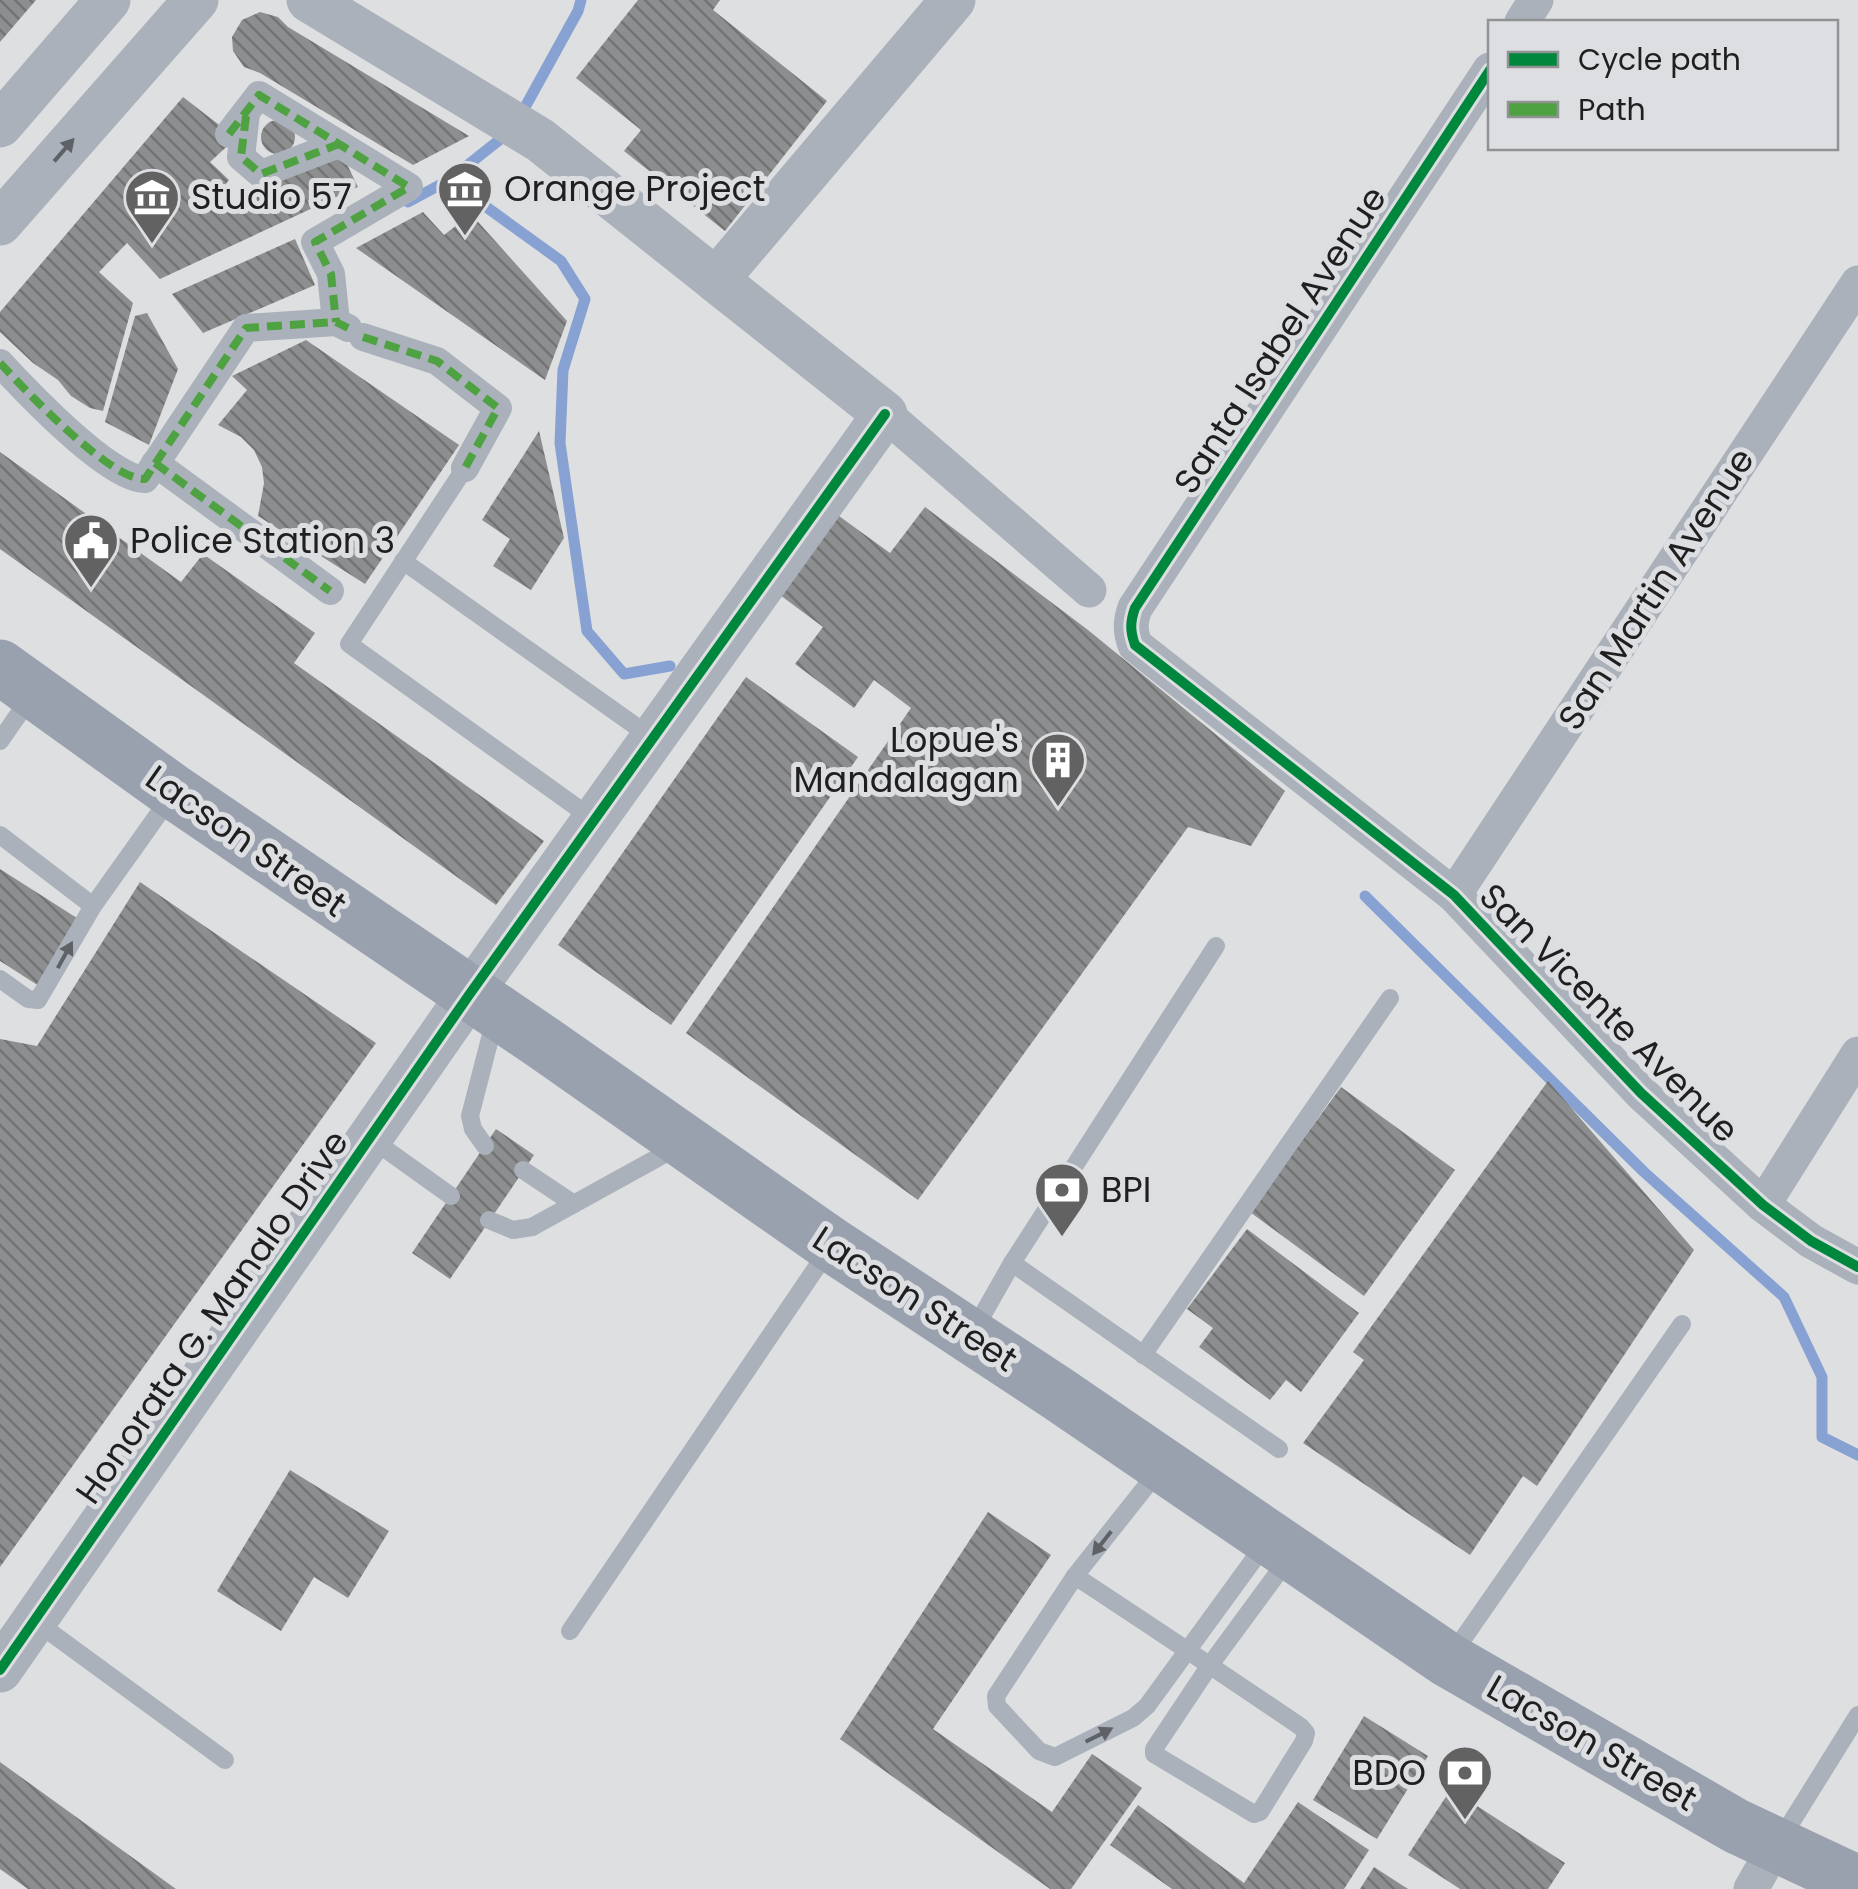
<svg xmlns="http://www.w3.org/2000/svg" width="1858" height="1889" font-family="Poppins,sans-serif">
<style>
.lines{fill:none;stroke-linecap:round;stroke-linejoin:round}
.stream{stroke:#86a1d2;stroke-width:11}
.building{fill:url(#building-back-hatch)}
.service{stroke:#abb1bb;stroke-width:18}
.pedestrian{stroke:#abb1bb;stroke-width:28}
.minor{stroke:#abb1bb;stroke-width:35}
.tertiary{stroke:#abb1bb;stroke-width:45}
.primary{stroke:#99a1ae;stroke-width:55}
.quiet{stroke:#4fa241;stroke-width:8;stroke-dasharray:15 8;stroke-linecap:butt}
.cycleway-casing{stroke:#dddee1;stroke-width:16}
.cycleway{stroke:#00873e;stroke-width:10}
.oneway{fill:#5e6166}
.labels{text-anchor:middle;stroke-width:10;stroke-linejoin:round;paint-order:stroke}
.poi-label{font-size:35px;fill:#1f1f20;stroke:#dddee1;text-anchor:start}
.street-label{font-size:35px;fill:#1f1f20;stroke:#dddee1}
</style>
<defs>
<pattern id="building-back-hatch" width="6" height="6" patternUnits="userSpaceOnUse" patternTransform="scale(2.5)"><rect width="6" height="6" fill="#8d8e8f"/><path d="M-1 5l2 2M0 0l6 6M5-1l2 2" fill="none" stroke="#737374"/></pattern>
</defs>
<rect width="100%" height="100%" fill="#dedfe0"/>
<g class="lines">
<g class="stream">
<path d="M519,118L578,11L581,0"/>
<path d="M449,180L561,261L585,299L563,370L560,443L587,631L624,674L670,666"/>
<path d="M408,202L449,180L508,133"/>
<path d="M1365,896L1644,1172L1784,1297L1822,1377V1437L1858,1455"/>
</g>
</g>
<g class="building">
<path d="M0,0H36L0,42Z"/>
<path d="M638,0H720L713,10L827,101L725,231L624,151L641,130L576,78Z"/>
<path d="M260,12L278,17L288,27L469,136L413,165L260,73L244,67L233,51L232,37L242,20Z"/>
<path d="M183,97L236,138L210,162L229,180L222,189L236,202L247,194L343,156L358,187L160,279L127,243L99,272L133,303L103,411L90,408L71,396L58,380L33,363L0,332V312Z"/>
<circle cx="278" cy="137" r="17"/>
<path d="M423,212L444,235L471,214L567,321L545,380L356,248Z"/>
<path d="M295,239L315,285L203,333L172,294Z"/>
<path d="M147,313L178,369L149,445L105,422L135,316Z"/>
<path d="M306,340L459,445L365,584L258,516L264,483L262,467L254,450L241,437L218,425L247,390L232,376Z"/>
<path d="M539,431L564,538L531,590L493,566L510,539L482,520Z"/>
<path d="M0,452L181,582L203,554L315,633L294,663L544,841L496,905L0,549Z"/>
<path d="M925,507L1088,630L1285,791L1251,846L1188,827L918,1200L686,1033L911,708L874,680L854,708L795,664L823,627L780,595L839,516L890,553Z"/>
<path d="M746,677L858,757L671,1025L558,945Z"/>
<path d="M0,869L80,920L39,986L0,961Z"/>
<path d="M140,882L376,1043L0,1567V1039L37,1046Z"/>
<path d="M1548,1081L1694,1250L1537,1486L1523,1476L1470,1555L1303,1443L1364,1360L1353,1352Z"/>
<path d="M1341,1087L1455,1170L1364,1296L1250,1212Z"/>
<path d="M496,1129L534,1155L450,1279L412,1253Z"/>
<path d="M1247,1229L1359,1313L1301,1392L1286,1380L1270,1400L1199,1347L1213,1328L1187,1309Z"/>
<path d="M290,1470L389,1531L348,1598L314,1577L281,1631L217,1591Z"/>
<path d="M988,1512L1051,1555L933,1729L1052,1812L1092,1754L1142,1788L1071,1889H1050L840,1739Z"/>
<path d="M1364,1716L1428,1756L1377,1839L1313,1800Z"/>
<path d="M0,1762L176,1889H28L0,1869Z"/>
<path d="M1451,1789L1565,1863L1548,1889H1460L1408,1855Z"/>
<path d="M1298,1802L1369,1850L1344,1889H1172L1110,1845L1138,1805L1244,1883Z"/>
<path d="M1374,1867L1408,1889H1360Z"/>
</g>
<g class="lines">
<g class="service">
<path d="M465,468L349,644L593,819"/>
<path d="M403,561L651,737"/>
<path d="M0,741L32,695"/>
<path d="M0,835L93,906"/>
<path d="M0,979L28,999L38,1000L93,906L172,795"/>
<path d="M370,1138L451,1196"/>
<path d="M485,1146L473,1129L470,1116L495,1019"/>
<path d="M523,1170L574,1204"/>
<path d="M489,1220L513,1230L532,1227L679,1146"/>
<path d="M1012,1263L1279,1449"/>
<path d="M974,1330L1012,1263L1216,946"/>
<path d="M1143,1355L1390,998"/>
<path d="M1159,1470L1075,1576L996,1696L997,1706L1039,1751L1055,1757L1133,1718L1147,1706L1265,1544"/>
<path d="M1075,1576C1151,1626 1226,1676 1301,1727L1306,1733L1304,1741L1260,1812L1254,1814L1154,1754V1749L1210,1665L1288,1559"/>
<path d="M35,1621L225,1760"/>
<path d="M570,1631L829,1249"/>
<path d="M1451,1656L1682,1324"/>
<path d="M1779,1842L1858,1715"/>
</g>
<g class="pedestrian">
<path d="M246,113L241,157L261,174L339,144"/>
<path d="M229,134L259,95L409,187L315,242L331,274L336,322"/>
<path d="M363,337L437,361L498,408L465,468"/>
<path d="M0,363C25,390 111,481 145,479L246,328L336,322L348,328"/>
<path d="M155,463L330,591"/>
</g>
<g class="minor">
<path d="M1522,22L1536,0"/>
<path d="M1490,70L1135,608C1130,622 1130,631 1135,645L1454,895L1641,1093L1763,1205L1811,1241L1858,1267"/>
<path d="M885,414L1089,590"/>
<path d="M1454,895L1858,283"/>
<path d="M1763,1205L1858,1054"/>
<path d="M1751,1889L1776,1845"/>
</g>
<g class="tertiary">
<path d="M309,0L540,140L716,280L953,0"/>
<path d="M0,125L108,0"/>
<path d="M0,223L196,0"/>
<path d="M0,1670L469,995L885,414L716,280"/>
</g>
<path class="primary" d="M0,667L174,792L545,1044L832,1245L1057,1393L1448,1660L1736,1826L1858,1883"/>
<g class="quiet">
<path d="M246,116L241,157L261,174L339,144"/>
<path d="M229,134L259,95L409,187L315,242L331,274L336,322"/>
<path d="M363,337L437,361L498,408L465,468"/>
<path d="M0,363C25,390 111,481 145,479L246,328L336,322L348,328"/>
<path d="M155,463L330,591"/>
</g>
<g class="cycleway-casing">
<g id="cycleway">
<path d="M1490,70L1135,608C1130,622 1130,631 1135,645L1454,895L1641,1093L1763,1205L1811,1241L1858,1267"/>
<path d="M0,1670L469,995L885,414"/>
</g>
</g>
<use href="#cycleway" class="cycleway"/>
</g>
<defs><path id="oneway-solid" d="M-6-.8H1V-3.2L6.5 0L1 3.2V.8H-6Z" transform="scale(2.5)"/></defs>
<g class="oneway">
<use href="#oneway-solid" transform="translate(64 150) rotate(-49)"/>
<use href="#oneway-solid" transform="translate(65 955) rotate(-61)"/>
<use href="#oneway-solid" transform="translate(1102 1543) rotate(128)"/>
<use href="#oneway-solid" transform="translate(1099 1735) rotate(-27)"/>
</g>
<defs>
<g id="museum-pin" transform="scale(2.875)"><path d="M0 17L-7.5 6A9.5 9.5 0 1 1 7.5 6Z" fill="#626263" stroke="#dddee1"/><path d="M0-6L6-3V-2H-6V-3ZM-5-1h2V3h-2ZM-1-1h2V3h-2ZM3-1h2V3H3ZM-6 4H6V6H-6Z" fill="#fff"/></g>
<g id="civic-pin" transform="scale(2.875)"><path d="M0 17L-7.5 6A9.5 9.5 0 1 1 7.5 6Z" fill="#626263" stroke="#dddee1"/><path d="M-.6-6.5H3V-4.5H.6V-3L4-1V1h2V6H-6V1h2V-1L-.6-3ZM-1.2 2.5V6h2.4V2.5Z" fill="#fff"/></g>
<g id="building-pin" transform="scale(2.875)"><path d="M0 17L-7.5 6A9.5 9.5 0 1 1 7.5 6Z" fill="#626263" stroke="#dddee1"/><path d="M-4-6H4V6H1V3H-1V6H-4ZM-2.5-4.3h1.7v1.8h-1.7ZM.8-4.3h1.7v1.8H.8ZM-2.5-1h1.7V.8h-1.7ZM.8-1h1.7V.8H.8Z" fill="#fff"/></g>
<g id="bank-pin" transform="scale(2.875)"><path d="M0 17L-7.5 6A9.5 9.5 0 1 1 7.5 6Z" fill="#626263" stroke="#dddee1"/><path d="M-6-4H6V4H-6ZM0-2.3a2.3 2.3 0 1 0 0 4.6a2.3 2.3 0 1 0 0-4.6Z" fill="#fff"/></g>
</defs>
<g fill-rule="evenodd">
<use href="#museum-pin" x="465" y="189"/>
<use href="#museum-pin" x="152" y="197"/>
<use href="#civic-pin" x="91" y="541"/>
<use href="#building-pin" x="1058" y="760"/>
<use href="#bank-pin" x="1062" y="1190"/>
<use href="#bank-pin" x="1465" y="1773"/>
</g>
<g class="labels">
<g class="poi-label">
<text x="504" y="201">Orange Project</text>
<text x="191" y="209">Studio 57</text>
<text x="130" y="553">Police Station 3</text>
<text x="1019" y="752" text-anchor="end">Lopue's<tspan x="1019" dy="40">Mandalagan</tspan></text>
<text x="1101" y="1202">BPI</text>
<text x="1426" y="1785" text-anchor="end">BDO</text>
</g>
<g class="street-label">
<text transform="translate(1280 340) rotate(-57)" y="12">Santa Isabel Avenue</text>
<text transform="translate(1656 589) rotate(-57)" y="12">San Martin Avenue</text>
<text transform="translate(246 841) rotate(35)" y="12">Lacson Street</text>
<text transform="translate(1609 1013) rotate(45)" y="12">San Vicente Avenue</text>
<text transform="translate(915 1299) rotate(33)" y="12">Lacson Street</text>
<text transform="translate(212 1317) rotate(-55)" y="12">Honorata G. Manalo Drive</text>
<text transform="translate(1592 1743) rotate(30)" y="12">Lacson Street</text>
</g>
</g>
<rect x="1488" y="20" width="350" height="130" fill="#dddee1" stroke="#919294" stroke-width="2.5"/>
<rect x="1508" y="52" width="50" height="15" fill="#00873e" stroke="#919294" stroke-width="2.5"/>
<text x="1578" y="70" font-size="30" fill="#1f1f20">Cycle path</text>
<rect x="1508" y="102" width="50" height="15" fill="#4fa241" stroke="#919294" stroke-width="2.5"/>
<text x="1578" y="120" font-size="30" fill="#1f1f20">Path</text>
</svg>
